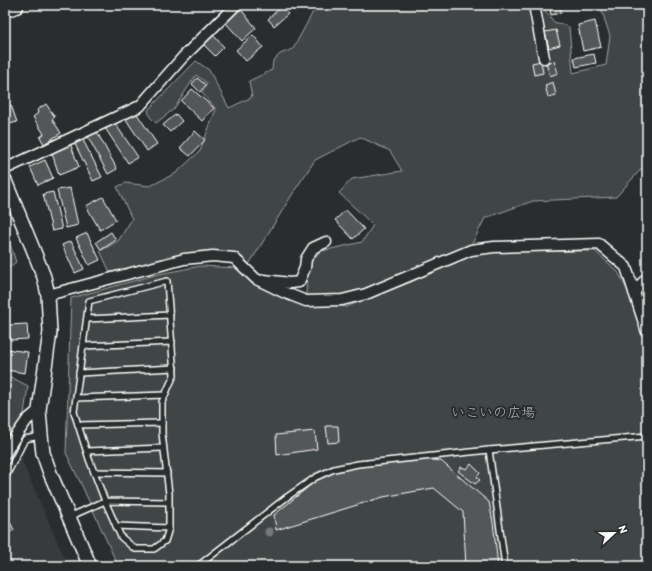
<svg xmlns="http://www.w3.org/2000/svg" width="652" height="571" font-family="Itim,'Klee One',sans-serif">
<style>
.built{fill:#373a3b}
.green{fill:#414445;stroke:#a0a2a2}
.building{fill:#555758;stroke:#fff}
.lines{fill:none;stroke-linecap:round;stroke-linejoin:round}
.service-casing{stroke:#fff;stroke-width:8}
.minor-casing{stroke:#fff;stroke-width:13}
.tertiary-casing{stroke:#fff;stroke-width:16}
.primary-casing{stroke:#fff;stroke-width:20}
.service{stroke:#2a2d2e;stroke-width:5}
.minor{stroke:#2a2d2e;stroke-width:10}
.tertiary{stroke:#2a2d2e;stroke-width:13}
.primary{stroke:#2a2d2e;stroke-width:17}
.tree{fill:#757778}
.labels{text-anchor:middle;stroke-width:4;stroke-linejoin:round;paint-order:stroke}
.park-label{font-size:14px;fill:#b3b4b5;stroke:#2a2d2e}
</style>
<rect width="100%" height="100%" fill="#2a2d2e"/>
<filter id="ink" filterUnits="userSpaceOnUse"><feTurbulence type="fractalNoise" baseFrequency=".025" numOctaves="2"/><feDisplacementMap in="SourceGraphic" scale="8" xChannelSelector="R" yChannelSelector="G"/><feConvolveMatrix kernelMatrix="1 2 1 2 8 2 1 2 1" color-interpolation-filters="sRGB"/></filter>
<g filter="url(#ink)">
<path class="built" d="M18,433L22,461L68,566H5V467L10,460L13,440Z"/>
<g class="green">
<path d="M312,5H541L554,22L569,27L573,73L606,65L610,36L600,5H647V169L642,168L616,197L533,201L485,218L471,246L366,294L321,301L346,307L411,282L472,252L595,251L618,272L647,328V566H118L83,488L66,453L71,298L159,274L201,266L237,268L260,281L306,297L307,263L322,251L362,242L373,225L339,193L352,179L402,171L390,151L360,137L315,160L295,190L248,266L213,256L110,272L100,251L118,241L132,219L117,187L125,183L150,186L176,173L200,151L216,109L202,93L207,83L196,75L174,109L156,123L150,117L148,110L196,61L209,70L229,108L252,97L249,81L272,70L273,61L280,54L293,49L313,12Z"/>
<path d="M5,229L16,262L5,271Z"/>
<path d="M5,374L28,386L23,421L5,453Z"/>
</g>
<g class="building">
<path d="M549,5H560L561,13L551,15Z"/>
<path d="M282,6L288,14L274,26L268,19Z"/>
<path d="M239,7L256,28L242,41L225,22Z"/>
<path d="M595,21L601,47L583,51L578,25Z"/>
<path d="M556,30L560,45L549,48L545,32Z"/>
<path d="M212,34L224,47L215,56L202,43Z"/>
<path d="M253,35L263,47L246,61L236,50Z"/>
<path d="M594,54L596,63L576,67L574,58Z"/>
<path d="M541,61L543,73L534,75L532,63Z"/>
<path d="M554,61L558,73L550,76L546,63Z"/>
<path d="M197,78L206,85L200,92L192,84Z"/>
<path d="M553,82L556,95L548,97L545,85Z"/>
<path d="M192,89L214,108L202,121L181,101Z"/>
<path d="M46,104L55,117L52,119L61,133L44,144L40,137L44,134L33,117L38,113L37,110Z"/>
<path d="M11,105L17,122L6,125L5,122V107Z"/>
<path d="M135,111L157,144L147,151L125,118Z"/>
<path d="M176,114L182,121L170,132L163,125Z"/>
<path d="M114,122L138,157L128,163L105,128Z"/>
<path d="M195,131L205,140L190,156L180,148Z"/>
<path d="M97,132L117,169L108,174L88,137Z"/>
<path d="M83,140L102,177L93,181L75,144Z"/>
<path d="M70,143L79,167L59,175L51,150Z"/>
<path d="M45,160L53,178L38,185L30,167Z"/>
<path d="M70,188L78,225L66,228L57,190Z"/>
<path d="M53,192L62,229L52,231L43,194Z"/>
<path d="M103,197L116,220L100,230L86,206Z"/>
<path d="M346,210L364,229L353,239L335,220Z"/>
<path d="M111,232L116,240L101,250L96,242Z"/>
<path d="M87,233L100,260L89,265L76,238Z"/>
<path d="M71,241L84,269L75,273L62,245Z"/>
<path d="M27,324L28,339L10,340L9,325Z"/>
<path d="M5,349L28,352L25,373L6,370L8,358L5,357Z"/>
<path d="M326,426H338L339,442L328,443Z"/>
<path d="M315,431L317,449L277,455L276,435Z"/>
<path d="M417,458L441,461L489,502L493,522L498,566H466L463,512L434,488L383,497L276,530L274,515L319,478L337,471L364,465Z"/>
<path d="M471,464L480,473L477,477L480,480L475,484L458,471L461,467L467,469Z"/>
<path d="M5,512L14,530L5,535Z"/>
</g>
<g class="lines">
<g class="service-casing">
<g id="service">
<path d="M87,319L170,315"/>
<path d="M83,346L172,342"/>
<path d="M79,373L174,368"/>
<path d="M76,398L165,395"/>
<path d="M78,425L162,423"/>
<path d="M489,450L505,566"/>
<path d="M87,451L163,448"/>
<path d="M94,472L167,473"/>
<path d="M5,478L25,439L40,436"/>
<path d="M69,517L105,501L89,459L74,412L89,301L167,281L174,375L162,402V433L169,494V528L165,541L154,549H135L121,537L105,501L169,502"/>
<path d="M116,526L169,528"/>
<path d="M198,566L287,497L316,477L334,469L358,464L489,450L647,436"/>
</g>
</g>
<g class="minor-casing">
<g id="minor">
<path d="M534,5L544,58"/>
<path d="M5,169L140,106L183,57L236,5"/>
<path d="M264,280L290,283L299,282L305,268L306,259L313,248L326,242"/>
<path d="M634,292L647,332"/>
<path d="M48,295L184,259L213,256L234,258L256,279L283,292L306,301L342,300L366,294L471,250L494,247L599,244L626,267L634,292L647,278"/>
<path d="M5,454L13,440L27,420L39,410"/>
</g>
</g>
<g class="tertiary-casing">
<path id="tertiary" d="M5,181L33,249L44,277L48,295L50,332L39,410L41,435L43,453L50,473L90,566"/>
</g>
<g class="primary-casing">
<path id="primary" d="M5,8L15,5"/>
</g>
<use href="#service" class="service"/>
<use href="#minor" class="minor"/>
<use href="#tertiary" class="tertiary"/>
<use href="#primary" class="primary"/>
</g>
<circle class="tree" cx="269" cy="532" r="4.5"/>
</g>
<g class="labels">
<g class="park-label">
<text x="493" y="417">いこいの広場</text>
</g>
</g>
<rect width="652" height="571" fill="none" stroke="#2a2d2e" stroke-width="20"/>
<rect x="10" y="10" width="632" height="551" fill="none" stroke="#fff" stroke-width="1.5" filter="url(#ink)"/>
<g transform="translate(614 533) rotate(68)" stroke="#2a2d2e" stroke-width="3" paint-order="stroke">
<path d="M0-3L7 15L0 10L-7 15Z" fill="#ffffff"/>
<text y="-6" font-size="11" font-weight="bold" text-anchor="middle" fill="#ffffff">N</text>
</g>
</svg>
